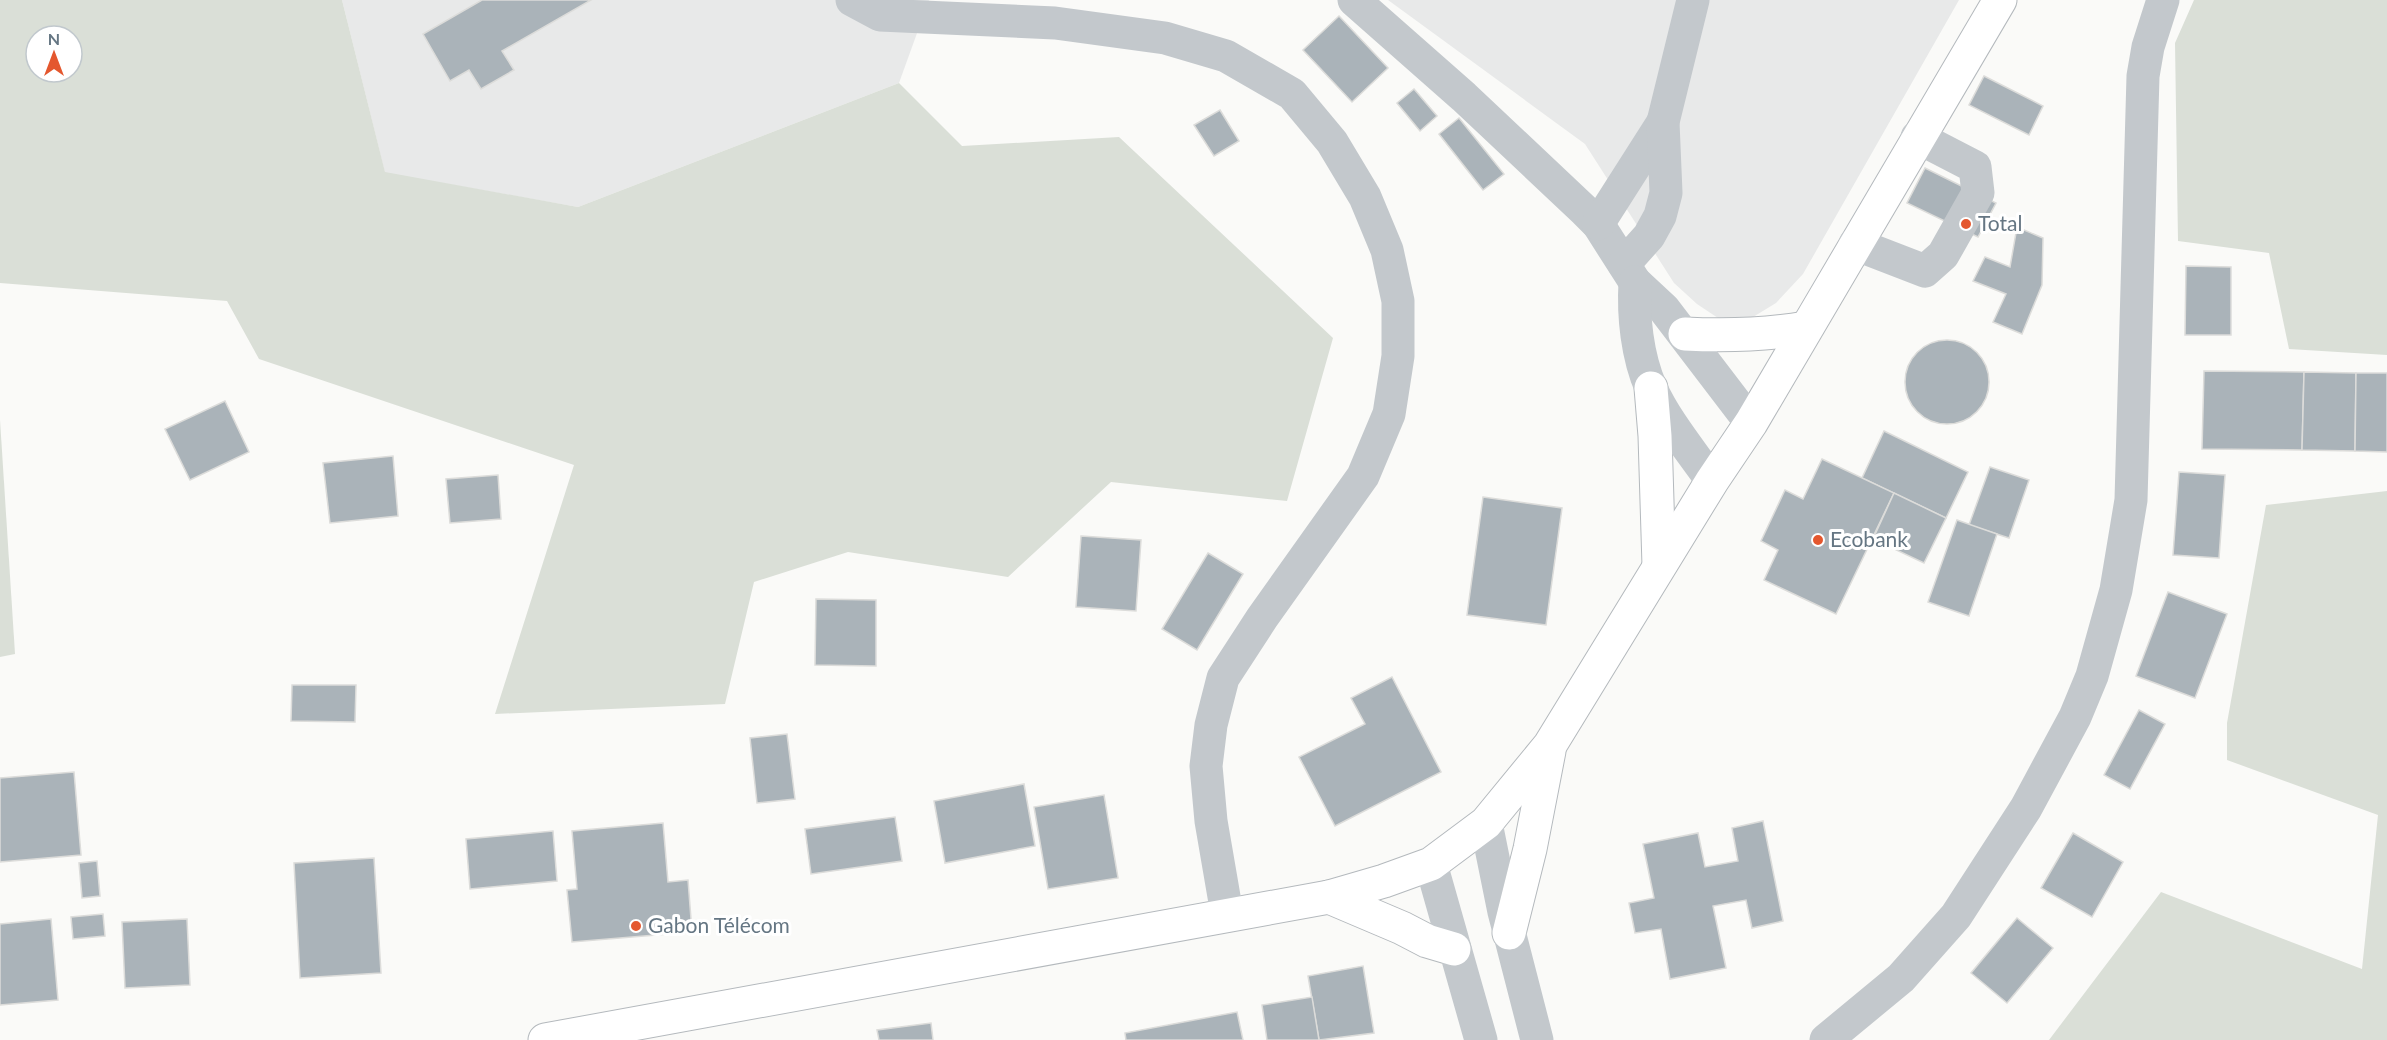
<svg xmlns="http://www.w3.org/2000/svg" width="2387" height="1040" font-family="Lato,sans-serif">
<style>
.built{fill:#e8e9e9}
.green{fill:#dadfd7;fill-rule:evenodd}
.building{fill:#aab3b9;stroke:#dcdcda;stroke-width:1.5}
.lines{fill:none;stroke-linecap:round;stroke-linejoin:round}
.highway-casing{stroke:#b4b9bd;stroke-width:35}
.minor{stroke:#c3c8cc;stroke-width:33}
.highway{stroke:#fff;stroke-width:33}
.poi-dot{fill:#e4572e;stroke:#fff;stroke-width:2}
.labels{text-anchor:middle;stroke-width:6;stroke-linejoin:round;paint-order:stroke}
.poi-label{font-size:21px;fill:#657683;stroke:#fff;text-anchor:start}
</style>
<rect width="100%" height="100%" fill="#fafaf8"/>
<g class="built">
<path d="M342,0H929L899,83L578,207L385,173Z"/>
<path d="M1388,0H1959L1803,274L1776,303L1753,317L1718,318L1697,304L1674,283L1585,144Z"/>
</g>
<g class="green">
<path d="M0,0H342L385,172L578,207L899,83L962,146L1119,137L1333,338L1287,501L1111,482L1008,577L848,552L754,582L725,704L495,714L574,465L259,359L227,301L0,283ZM36,36H72V72H36Z"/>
<path d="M2194,0H2387V355L2289,349L2269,253L2178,241L2175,43Z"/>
<path d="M0,420L15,654L0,657Z"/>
<path d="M2387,491V1040H2049L2161,892L2362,969L2378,815L2227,760V723L2266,505Z"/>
</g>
<g class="building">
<path d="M482,0H591L502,51L514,70L481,89L469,70L450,81L423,34Z"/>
<path d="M1339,16L1388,68L1352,102L1303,50Z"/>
<path d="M1984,76L2043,106L2029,135L1969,105Z"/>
<path d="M1414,89L1437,116L1420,131L1397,103Z"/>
<path d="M1220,110L1239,141L1214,156L1194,125Z"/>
<path d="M1459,118L1504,174L1483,190L1439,134Z"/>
<path d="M1925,168L1996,203L1978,237L1907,203Z"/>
<path d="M2017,227L2043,238L2042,285L2022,334L1993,322L2006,294L1973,281L1985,257L2010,267Z"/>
<path d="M2186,266L2231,267V335H2185Z"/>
<circle cx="1947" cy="382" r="42"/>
<path d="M2204,371L2304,372L2302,450L2202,449Z"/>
<path d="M2304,372L2356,373L2355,451L2302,450Z"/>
<path d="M2356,373H2387V452L2355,451Z"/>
<path d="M225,401L249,452L190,480L165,429Z"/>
<path d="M1884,431L1968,472L1946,518L1862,478Z"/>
<path d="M393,456L398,516L330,523L323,463Z"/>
<path d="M1822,459L1894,493L1836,614L1764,580L1778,550L1761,541L1785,490L1803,499Z"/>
<path d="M1990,467L2029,480L2009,538L1969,525Z"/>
<path d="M2179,472L2225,475L2219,558L2173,555Z"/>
<path d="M498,475L501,519L450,523L446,479Z"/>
<path d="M1894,493L1946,518L1924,563L1873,539Z"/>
<path d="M1483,497L1562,508L1546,625L1467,615Z"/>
<path d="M1957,520L1997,534L1969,616L1928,602Z"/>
<path d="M1081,536L1141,540L1136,611L1076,607Z"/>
<path d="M1208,553L1243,574L1197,650L1162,629Z"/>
<path d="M2168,592L2227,614L2195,698L2136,676Z"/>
<path d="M816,599L876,600V666L815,665Z"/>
<path d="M1392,677L1441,772L1335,826L1299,757L1365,724L1351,698Z"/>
<path d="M292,685H356L355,722L291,721Z"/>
<path d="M2139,710L2165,724L2130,789L2104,775Z"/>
<path d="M787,734L795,799L757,803L750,738Z"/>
<path d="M74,772L81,855L0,862V778Z"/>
<path d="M1024,784L1035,846L945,863L934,801Z"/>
<path d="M1104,795L1118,878L1048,889L1034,807Z"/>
<path d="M895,817L902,861L811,874L805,829Z"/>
<path d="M1763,821L1783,921L1752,928L1746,900L1713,906L1726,968L1670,979L1661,929L1635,933L1629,903L1654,898L1643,844L1698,833L1705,867L1738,861L1732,828Z"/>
<path d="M663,823L668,882L688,880L692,932L572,942L567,890L577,889L572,831Z"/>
<path d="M553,831L557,881L470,889L466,839Z"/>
<path d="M2073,833L2123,862L2092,917L2041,888Z"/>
<path d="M374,858L381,973L300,978L294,863Z"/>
<path d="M97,861L100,896L82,898L79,863Z"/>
<path d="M103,914L105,936L73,939L71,917Z"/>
<path d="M2017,918L2053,948L2007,1003L1971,973Z"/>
<path d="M51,919L58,1000L0,1005V924Z"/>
<path d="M187,919L190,985L125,988L122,922Z"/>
<path d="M1363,966L1374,1033L1319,1040L1308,976Z"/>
<path d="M1312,997L1319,1040H1267L1262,1005Z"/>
<path d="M1237,1012L1243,1040H1126L1125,1033Z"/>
<path d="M931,1023L933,1040H879L877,1030Z"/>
</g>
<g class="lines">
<g class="highway-casing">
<g id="highway">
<path d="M1685,334C1726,336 1766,335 1806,328"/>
<path d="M1651,388L1655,436L1659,566"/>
<path d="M1329,897L1402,928L1427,941L1454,949"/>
<path d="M1509,933L1530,849L1549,751"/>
<path d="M545,1040L1329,897L1384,881L1431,864L1486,823L1550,745L1712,481L1751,423L2000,0"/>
</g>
</g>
<g class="minor">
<path d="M852,0L880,15L1055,23L1165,38L1226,56L1292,94L1332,142L1365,197L1387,250L1398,301V356L1389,414L1363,476L1262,618L1223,678L1211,725L1206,766L1211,821L1227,914"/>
<path d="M1354,0L1464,97L1585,211L1598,224L1635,282L1664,309L1751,423"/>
<path d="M1598,224L1663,122"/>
<path d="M1855,244L1925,271L1943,255L1978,193L1975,167L1917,137"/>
<path d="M1624,264L1649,236L1660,216L1666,193L1663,122L1693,0"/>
<path d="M1635,282C1633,316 1637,356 1651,388C1666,421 1691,451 1712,481"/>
<path d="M1486,823L1504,912L1537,1040"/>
<path d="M1431,864L1481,1040"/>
<path d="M1826,1040L1901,978L1956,916L2026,808L2075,717L2092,676L2116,590L2131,500L2143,76L2148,47L2163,0"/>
</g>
<use href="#highway" class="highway"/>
</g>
<g class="poi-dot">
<circle cx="1966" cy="224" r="6"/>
<circle cx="1818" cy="540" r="6"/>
<circle cx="636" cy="926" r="6"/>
</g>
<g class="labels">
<g class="poi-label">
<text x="1978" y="231">Total</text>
<text x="1830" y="547">Ecobank</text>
<text x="648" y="933">Gabon Télécom</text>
</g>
</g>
<g transform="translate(54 54)"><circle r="28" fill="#ffffff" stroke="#c1c8cd" stroke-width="1.5"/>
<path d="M0-4.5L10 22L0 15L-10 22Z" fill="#e4572e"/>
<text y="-9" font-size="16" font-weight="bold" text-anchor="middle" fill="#657683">N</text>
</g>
</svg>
